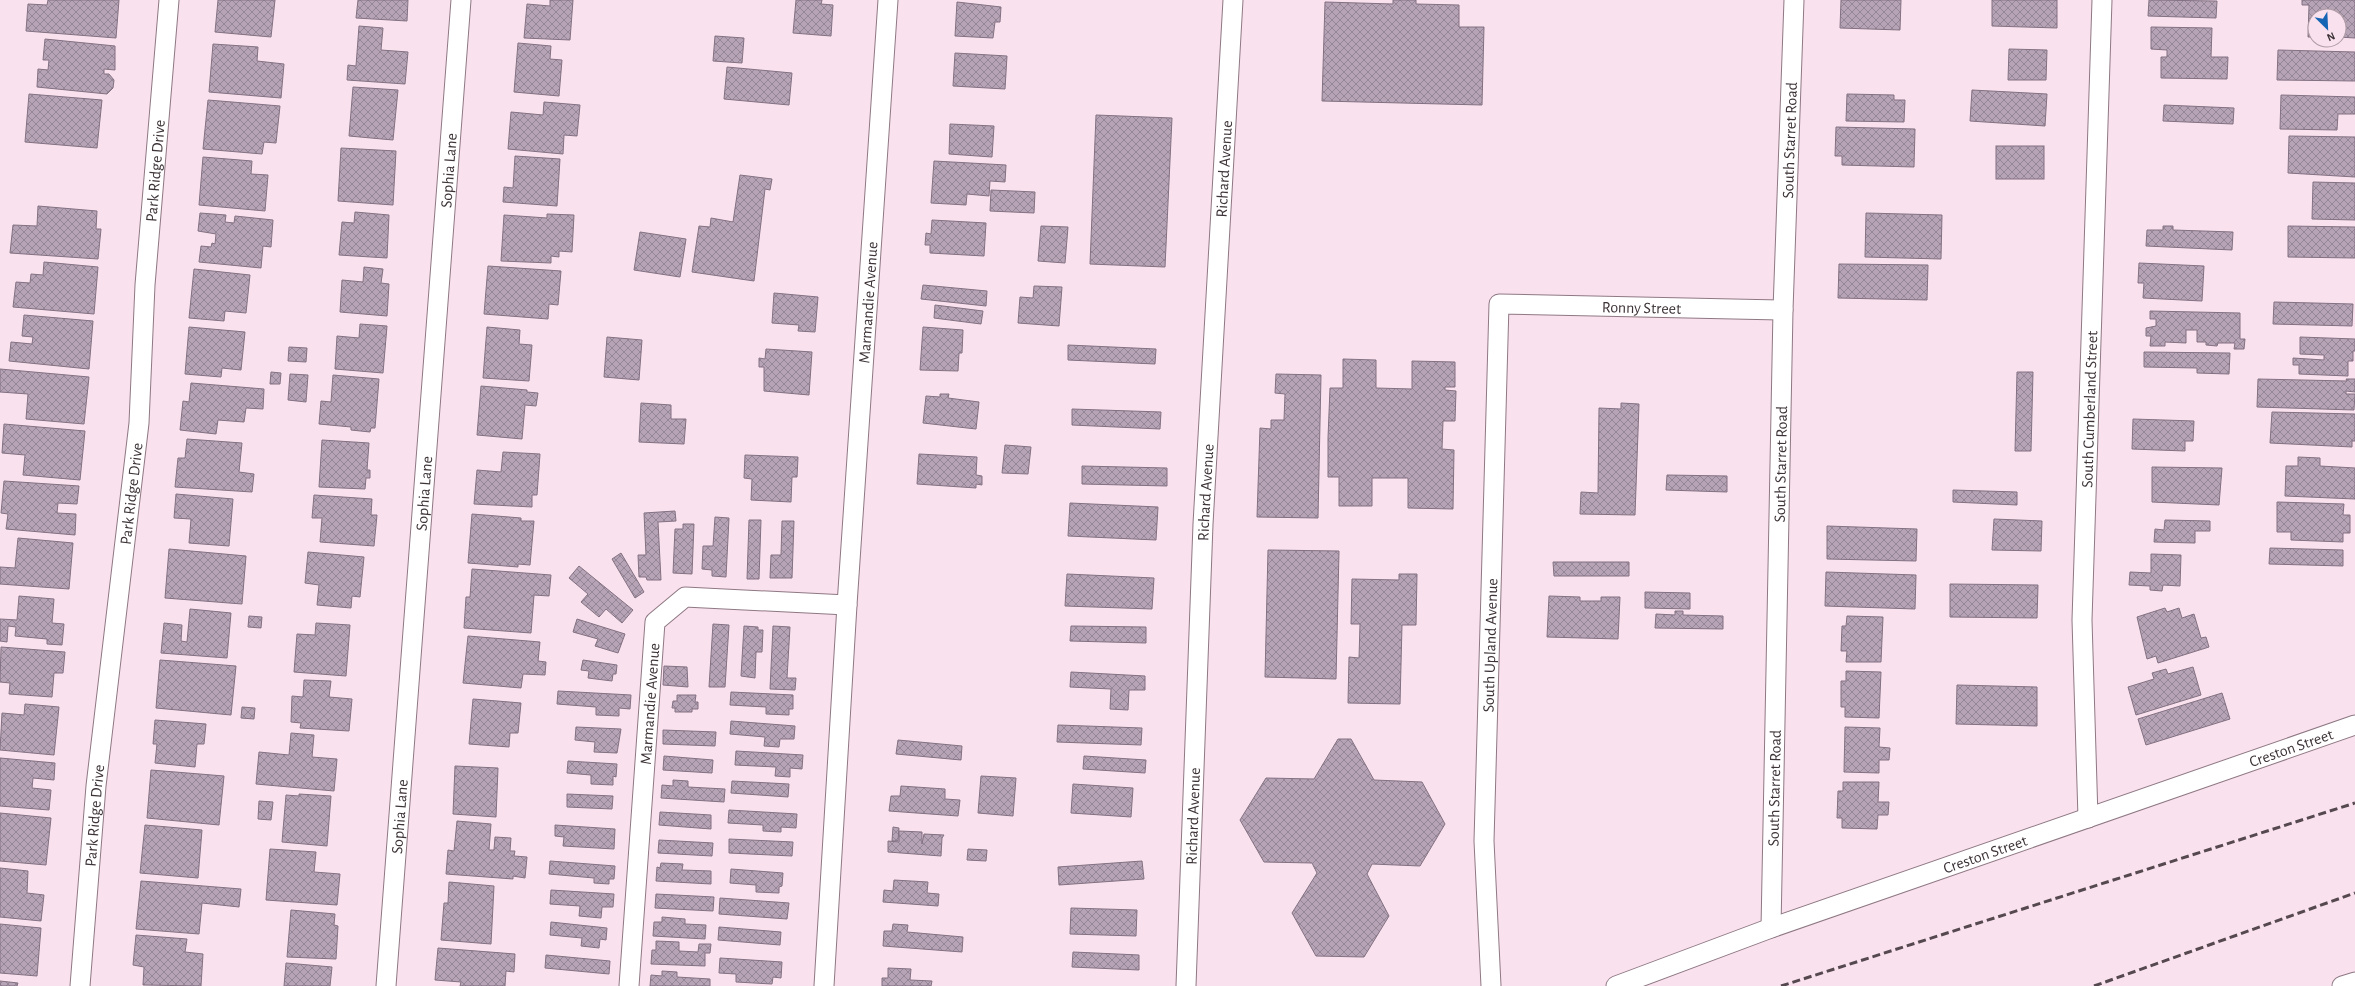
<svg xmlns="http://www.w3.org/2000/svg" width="2355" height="986" font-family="'Alegreya Sans',sans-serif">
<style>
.building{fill:url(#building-cross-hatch);stroke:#827182}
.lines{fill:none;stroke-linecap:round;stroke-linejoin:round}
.minor-casing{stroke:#8e7883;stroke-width:21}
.minor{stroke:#fff;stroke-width:19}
.rail{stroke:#55494f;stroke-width:3;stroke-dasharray:8 4;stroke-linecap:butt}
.labels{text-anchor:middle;stroke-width:3.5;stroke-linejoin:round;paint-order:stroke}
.street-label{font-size:16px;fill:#3d3338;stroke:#fae1ee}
</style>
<defs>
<pattern id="building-cross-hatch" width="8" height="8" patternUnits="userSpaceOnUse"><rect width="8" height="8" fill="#b6a4b6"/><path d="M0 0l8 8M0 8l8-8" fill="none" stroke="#958695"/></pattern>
</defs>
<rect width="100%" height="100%" fill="#fae1ee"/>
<g class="building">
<path d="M48,0H119L116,38L26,31L28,4L47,5Z"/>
<path d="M218,0H275L271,37L215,32Z"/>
<path d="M358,0H408L407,21L356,18Z"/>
<path d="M550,0H573L570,40L524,38L527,4L550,6Z"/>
<path d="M796,0H822L821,4L833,5L831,36L793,33Z"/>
<path d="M1393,0H1416V4L1459,5V27H1484L1482,105L1322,101L1325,2L1393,4Z"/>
<path d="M1841,0H1901L1900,30L1840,28Z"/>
<path d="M1992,0H2057V28L1992,26Z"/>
<path d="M2149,0L2217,1L2216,18L2148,16Z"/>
<path d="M2302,0H2355V38L2339,37V16H2315V37H2308L2309,5H2302Z"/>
<path d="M957,2L1001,7L1000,22H995L993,38L955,36Z"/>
<path d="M359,26L383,28L381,50L408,52L405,84L347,80L348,65L356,66Z"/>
<path d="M2151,27L2212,28L2211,57H2228L2227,79L2161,78V57H2167V50L2151,49Z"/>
<path d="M715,36L744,38L742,63L713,61Z"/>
<path d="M45,39L115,46V70L104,69V74H109L114,80L113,88L107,94L37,87L38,69L48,70L49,60H43Z"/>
<path d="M518,43L551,46L550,59L562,60L559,96L514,92Z"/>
<path d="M213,44L258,47L257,61L284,64L281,98L209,92Z"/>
<path d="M2009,49L2047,50L2046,80H2008Z"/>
<path d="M2278,50L2355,52V81L2277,80Z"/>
<path d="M955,53L1007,56L1005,89L953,86Z"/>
<path d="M727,67L792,73L789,105L724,99Z"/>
<path d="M353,87L398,90L393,140L349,136Z"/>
<path d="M1972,90L2047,94L2045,126L1970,121Z"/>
<path d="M29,94L102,100L97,148L25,142Z"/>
<path d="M1847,94L1894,95V100H1905L1904,122L1846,121Z"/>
<path d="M2281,95L2355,97V114H2338L2337,130L2280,129Z"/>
<path d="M208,100L280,106L276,143L264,142L262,154L203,149Z"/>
<path d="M544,102L580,105L577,136L564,135L563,154L508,149L511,112L543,115Z"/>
<path d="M2164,105L2234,108L2233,124L2163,121Z"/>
<path d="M1096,115L1172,118L1165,267L1090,264Z"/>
<path d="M950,124L994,126L992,157L949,154Z"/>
<path d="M1836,127L1915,129L1914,167L1842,165V156H1835Z"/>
<path d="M2289,136L2355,137V177L2288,173Z"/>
<rect x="1996" y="146" width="48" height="33"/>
<path d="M341,148L396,151L393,205L338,201Z"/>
<path d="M515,156L560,159L557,206L503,202L504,187L513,188Z"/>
<path d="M203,157L252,161L251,174L268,175L265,211L199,205Z"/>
<path d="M934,161L1006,165L1005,182L990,181L989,196L967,194L966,205L931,203Z"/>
<path d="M740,175L772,179L770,190L765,189L754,281L692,272L699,226L710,227L711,218L733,222Z"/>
<path d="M2313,182L2355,183V220L2312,219Z"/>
<path d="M991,190L1035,192L1034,213L990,211Z"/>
<path d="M38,206L97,211L96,229H101L98,259L10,253L13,225L37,226Z"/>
<path d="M355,212L389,215L387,258L339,255L342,222L354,223Z"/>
<path d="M200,213L226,215L225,222L234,223L235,216L273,220L271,247L263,246L261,268L199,262L201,246L211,247L212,243L215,244L216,234L198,231Z"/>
<path d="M1866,213L1942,215L1941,259L1865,257Z"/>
<path d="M547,214L574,215L572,252L559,251V257L551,256V263L501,261L504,215L547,218Z"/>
<path d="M932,220L986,223L984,256L930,253V245H925L926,233L931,234Z"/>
<path d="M1041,226L1068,227L1065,263L1038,261Z"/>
<path d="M2163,226H2173V230L2233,232L2232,250L2146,246L2147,230H2163Z"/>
<path d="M2288,226L2355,227V258L2288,257Z"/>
<path d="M640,232L686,239L680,277L634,270Z"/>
<path d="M44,262L98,267L94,314L13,307L16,282L30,283L31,274L43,275Z"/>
<path d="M2139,263L2204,266L2202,301L2143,298L2144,283H2138Z"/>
<path d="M1839,264L1928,265L1927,300L1838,298Z"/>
<path d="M488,266L561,271L558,305L549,304L548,319L484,314Z"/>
<path d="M364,267L383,269L381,283L389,284L387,316L340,312L342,280L363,282Z"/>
<path d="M194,269L250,275L246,313L225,311L224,321L189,318Z"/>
<path d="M923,285L987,291L986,306L921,299Z"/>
<path d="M1034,286L1062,287L1059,326L1018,323L1020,297L1033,298Z"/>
<path d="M774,293L818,297L815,332L798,331L799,325L772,323Z"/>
<path d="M2274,302L2353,304L2352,326L2273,324Z"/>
<path d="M935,305L983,311L981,324L934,318Z"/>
<path d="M2150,311L2240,313V339H2245L2244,349H2234L2235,343H2218L2217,346L2206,345V342H2197V330H2186V343L2165,342V346H2150L2151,336H2146V328L2156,326V319H2150Z"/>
<path d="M24,315L93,321L89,369L9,361L11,342L32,344L33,337L22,336Z"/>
<path d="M360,324L387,326L383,373L335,369L337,336L359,338Z"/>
<path d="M189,327L245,332L241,370L222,368L221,377L185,374Z"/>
<path d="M487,327L520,330L519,344L532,345L529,381L483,378Z"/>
<path d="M923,327L963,330L962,353H959L958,371L920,370Z"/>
<path d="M607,337L642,340L639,380L604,377Z"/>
<path d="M2300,337L2355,339V351H2353V361H2348V376L2299,374V365H2293V358L2324,360V355L2300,354Z"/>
<path d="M1068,345L1156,349L1155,364L1068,360Z"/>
<path d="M289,347L307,348L306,362L288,361Z"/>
<path d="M766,349L812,352L809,395L764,391V367H759V358L765,359Z"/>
<path d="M2144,352L2230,353L2229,374L2197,373V368L2144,367Z"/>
<path d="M1343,359L1376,360V388L1412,389V361L1455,362V387H1445V390L1456,391L1455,421H1443L1442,449L1454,450L1453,509L1408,508V478H1372V506H1339V477H1328V438L1330,388H1343Z"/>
<path d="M0,369L89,377L84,424L26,419L28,394L0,392Z"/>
<path d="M271,372L281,373L280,384H270Z"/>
<path d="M2017,372H2033L2031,451H2015Z"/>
<path d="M290,374L308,375L306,402L288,400Z"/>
<path d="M1276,374L1321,375L1318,518L1257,517L1260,428L1271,429V420H1284L1285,394L1275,393Z"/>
<path d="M333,375L379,379L375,428H371L370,432L351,430V427L319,424L321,401L331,402Z"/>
<path d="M2258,379L2347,381L2346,379H2355V392L2346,391V394H2355L2354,410L2257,407Z"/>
<path d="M191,383L264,389L263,409L246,408L244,422L218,420L216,434L180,430L183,401L189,402Z"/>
<path d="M481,386L527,390V392L538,393L536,406L525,405L522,439L477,435Z"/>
<path d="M940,394H949L948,398L979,402L976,429L923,423L926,396L940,397Z"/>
<path d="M641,403L671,405V419H686L684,444L639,442Z"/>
<path d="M1621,403L1639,404L1635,515L1580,514L1581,492L1598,493L1599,408L1621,409Z"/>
<path d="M1072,409L1161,412L1160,429L1072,425Z"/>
<path d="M2272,412L2355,414V441H2352V447L2270,443Z"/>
<path d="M2133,419L2194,421L2193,441H2185V451L2132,449Z"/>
<path d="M4,424L85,431L80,480L23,475L25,455L2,453Z"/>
<path d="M187,439L242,443L239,472L254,474L252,492L175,487L178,458H185Z"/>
<path d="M322,440L369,443L367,470H370V478H366L365,489L319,487Z"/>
<path d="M1005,445L1031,447L1028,474L1002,473Z"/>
<path d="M503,452L540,454L537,495H532V507L474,504L477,470L501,472Z"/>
<path d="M919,454L977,457L976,475L982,476V485L976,484V488L917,484Z"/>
<path d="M745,455L798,457L797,477H792L791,502L751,500L752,479L744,478Z"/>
<path d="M2298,457L2320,458V466L2355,468V499L2285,496L2286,466H2298Z"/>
<path d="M1082,466L1167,468V486L1082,484Z"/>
<path d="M2152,467L2222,468L2219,505L2152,502Z"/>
<path d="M1667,475L1727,476V492L1666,490Z"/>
<path d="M4,481L79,486L77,504L58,503L57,513L76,514L75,535L6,529L8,514L1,513Z"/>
<path d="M1953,490L2017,492V505L1953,502Z"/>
<path d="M176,494L233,499L229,546L189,543L191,519L174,518Z"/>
<path d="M314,495L372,499L371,515H377L374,546L320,542L322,518H312Z"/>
<path d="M2277,502L2344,504L2343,515H2350V533H2343V542L2291,540V532H2277Z"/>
<path d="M1070,503L1158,507L1156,540L1068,536Z"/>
<path d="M675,511L676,521L658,522L661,580H647L646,577H639L638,555H646L644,513Z"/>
<path d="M472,514L521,518V521H534L530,565L518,564V567L468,563Z"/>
<path d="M715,517L729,518L726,577L712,576V570L702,569L703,546H713Z"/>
<path d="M1994,519L2042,521L2041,551L1992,550Z"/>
<path d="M749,520H761L759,579H747Z"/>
<path d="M2165,520L2210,521V531H2195V543L2154,542L2155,529L2164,530Z"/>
<path d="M782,521H794L792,578H770L771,555H781Z"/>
<path d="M683,524H694L692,574L673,573L675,529H683Z"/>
<path d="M1827,526L1917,529L1916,561L1827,559Z"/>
<path d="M18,538L73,543L69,589L0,584V567L15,568Z"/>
<path d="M2270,548L2343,550V566L2269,564Z"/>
<path d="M169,549L246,556L242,604L165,598Z"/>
<path d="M1268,550L1339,551L1336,679L1265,677Z"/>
<path d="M308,552L364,557L360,597L352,596L351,608L317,605L319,585L305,583Z"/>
<path d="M621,553L644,592L635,598L612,559Z"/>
<path d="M2151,554L2181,555L2180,586L2163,585L2162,591L2150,590V586L2129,585L2130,572L2151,573Z"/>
<path d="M1553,562H1629V576H1554Z"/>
<path d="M579,566L633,610L622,623L606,609L599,617L581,602L588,594L569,578Z"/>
<path d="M472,569L551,575L549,596L534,595L531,633L464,628L466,597H470Z"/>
<path d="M1826,572L1916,575L1915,609L1825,606Z"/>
<path d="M1067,574L1154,578L1152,609L1065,606Z"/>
<path d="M1399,574H1417L1416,625H1402L1400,704L1348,703L1349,657L1359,658L1360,624H1351L1352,579L1399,580Z"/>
<path d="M1950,584L2038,585L2037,618L1950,617Z"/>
<path d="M1645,592L1690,593V609L1645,608Z"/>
<path d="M19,596L54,599L52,623L64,624L62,645L47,644V639L15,636L16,627L8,626L7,642L0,641V619L17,620Z"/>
<path d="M1549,596L1580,597V601H1601V597H1620L1618,639L1547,637Z"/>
<path d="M2165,608L2167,612L2179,608L2182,618L2194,614L2201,638L2206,637L2209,647L2158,663L2156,656L2147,659L2137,617Z"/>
<path d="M190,609L231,613L227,658L161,653L164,623L182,625L181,641L187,642Z"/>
<path d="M1675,611H1683V615L1723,616V629L1655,628L1656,614L1675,615Z"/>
<path d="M249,616L262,617L261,628L248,627Z"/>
<path d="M1847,616L1883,617L1881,662H1846L1847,651H1841L1842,626H1846Z"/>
<path d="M577,619L625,634L618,653L595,646L598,639L573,632Z"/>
<path d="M316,623L350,625L346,676L294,672L297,634L315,635Z"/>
<path d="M713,624L729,625L725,687H709Z"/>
<path d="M744,626L758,627V630H763L762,652H756L755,678L741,676Z"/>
<path d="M773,626L790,627L787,678H796L795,690L770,689Z"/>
<path d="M1071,626L1146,627V643L1070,641Z"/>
<path d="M468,636L540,642L538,661L546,662L545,675L523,674L521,688L463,683Z"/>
<path d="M1,647L65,652L63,673H54L52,697L9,694L10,683L0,682Z"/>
<path d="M160,660L236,666L231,715L156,708Z"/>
<path d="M583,660L617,665L616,674H613L612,681L588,678L589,671L581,670Z"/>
<path d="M664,666L687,667L688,687L663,685Z"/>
<path d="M2193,667L2201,695L2136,715L2128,687L2154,679L2152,673L2166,669L2168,674Z"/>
<path d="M1846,671L1881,672L1879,718L1845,717V707H1841V681H1846Z"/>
<path d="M1071,672L1145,676V690H1129L1128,710L1110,709L1111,689L1070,687Z"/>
<path d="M304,680L331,681L329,697L352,699L349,731L300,728L301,723L291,722L292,696L303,697Z"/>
<path d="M1957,685L2037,687V726L1956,724Z"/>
<path d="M558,691L631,695L630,709L619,708V716L596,715V707L557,704Z"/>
<path d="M731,692L793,695V709H789V715L766,714V707L730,705Z"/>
<path d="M2222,693L2230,719L2146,745L2138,719Z"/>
<path d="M677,695H696L695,702H698V709H692V712H675V708H672L673,701H677Z"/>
<path d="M473,699L521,703L518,733H510L509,747L469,744Z"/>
<path d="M25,704L59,707L54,755L0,750L2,713L24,715Z"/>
<path d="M242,707L255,708L254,719L241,718Z"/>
<path d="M155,720L206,724L204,744H197L195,767L155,763L157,744H153Z"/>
<path d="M731,721L795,726L794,739H780L779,747L764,746L765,737L730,734Z"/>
<path d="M1058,725L1142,728L1141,745L1057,742Z"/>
<path d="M576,727L621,729L617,753L594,752L595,742L575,740Z"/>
<path d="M1845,727L1880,728L1879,747L1890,748L1889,760H1879V773L1844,772Z"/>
<path d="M663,730L716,732L715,746L663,744Z"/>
<path d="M291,733L314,735L312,757L337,759L334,791L256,784L259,752L289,755Z"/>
<path d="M1338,739H1351L1374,780L1422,782L1445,824L1420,866L1372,864L1367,874L1389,916L1364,957L1316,956L1292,913L1317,873L1312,863L1264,862L1240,820L1266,778L1314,779Z"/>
<path d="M898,740L962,746L961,760L896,754Z"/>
<path d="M736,751L803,755L802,769L790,768V777L775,776L776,767L735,765Z"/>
<path d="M664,756L713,760L712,773L663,770Z"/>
<path d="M1084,756L1146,760L1145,773L1083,769Z"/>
<path d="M0,758L55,763L54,780L33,778L32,788L51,790L49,810L0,806Z"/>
<path d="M568,761L617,764L616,777L613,776V785L591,784V775L567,773Z"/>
<path d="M455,766L498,768L496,817L453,814Z"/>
<path d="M151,770L224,776L219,825L147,818Z"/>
<path d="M981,776L1016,778L1013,816L978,813Z"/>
<path d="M673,780L688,781V787L725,789L724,802L661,798L662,785L673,786Z"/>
<path d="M732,781L789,784L788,797L731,793Z"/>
<path d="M1843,782H1879L1878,802H1889L1888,815H1878L1877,829L1842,828V818H1837L1838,791H1843Z"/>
<path d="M1073,784L1133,788L1131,817L1071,813Z"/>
<path d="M901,786L945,789V799L960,800L958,816L889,811L891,796H900Z"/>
<path d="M299,794L331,796L327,846L282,842L286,795L299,796Z"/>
<path d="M567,794L613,796L612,809L567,807Z"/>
<path d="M259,801L273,802L271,820L258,819Z"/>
<path d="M729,810L797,814L796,828L781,827V832L763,831V825L728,823Z"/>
<path d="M660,812L711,815V829L659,825Z"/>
<path d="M0,813L51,818L46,865L0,861Z"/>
<path d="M457,821L491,824L489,850H494L495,837L511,838L510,851H515L514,856L527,857L525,878L513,876V879L446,874L448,850L454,851Z"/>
<path d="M145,825L202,830L198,878L140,873Z"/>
<path d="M555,825L615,829L614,849L563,846L564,837L555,836Z"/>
<path d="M893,827L899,828L898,841H892Z"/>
<path d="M899,831L922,832V844L924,834L944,835L942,838L941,856L888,852V841L899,842Z"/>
<path d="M729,839L793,842L792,856L729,853Z"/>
<path d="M659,840L713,843L712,856L658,853Z"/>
<path d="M270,849L316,852L314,872L340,874L337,905L266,900Z"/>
<path d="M968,849L987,850L986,861L967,860Z"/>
<path d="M550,861L615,866L614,879H609V884L594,883V878L549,874Z"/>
<path d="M1142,861L1144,879L1059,885L1058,867Z"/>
<path d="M661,863L683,864L682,870L711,871V884L656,881L657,867L660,868Z"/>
<path d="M0,868L28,871L27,893L44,895L41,921L0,917Z"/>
<path d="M731,869L783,873L782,886L779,887V893L756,892V885L730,883Z"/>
<path d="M894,880L928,882L927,893L939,894L938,906L883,902L884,890L893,891Z"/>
<path d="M141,881L241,889L239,907L202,903L199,934L136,929Z"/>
<path d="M449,882L494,886L491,944L441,940L444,903H448Z"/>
<path d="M551,890L614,894L613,907H602L601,918L579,916L580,906L550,904Z"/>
<path d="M656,894L714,897L713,911L655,908Z"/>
<path d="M720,898L789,903L787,919L719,914Z"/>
<path d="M1071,908L1137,910L1136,936L1070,934Z"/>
<path d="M291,910L335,914L334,925L338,926L336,959L287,957Z"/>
<path d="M662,917L685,919V924L706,925L705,939L653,936L654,922H662Z"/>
<path d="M551,922L607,928L606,940L600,939L599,948L581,946L582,938L550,935Z"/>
<path d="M0,924L41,928L37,976L0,973Z"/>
<path d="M893,924L908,925L907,932L963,937L962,952L883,946L884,931H892Z"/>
<path d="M719,927L781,932L780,945L718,940Z"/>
<path d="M136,935L187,939L185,952L203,954L201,986L143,985L144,967L133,965Z"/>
<path d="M656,941L679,942V951L698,952L699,944H711L710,953H705V966L651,964L652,950H656Z"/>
<path d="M438,948L515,954L514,972L506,971L505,986H460L461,982L435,980Z"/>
<path d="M1073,952L1139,955V970L1072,967Z"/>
<path d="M546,955L610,961L609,974L545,968Z"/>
<path d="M720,958L782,962L781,978L773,977L772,984L736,982V974L719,973Z"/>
<path d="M286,963L332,967L330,986H284Z"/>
<path d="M888,968L911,969L910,980L932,981L931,986H882V978H888Z"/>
<path d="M662,971L677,972V977L710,979V986H650L651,975L662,976Z"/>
<path d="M0,981L18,983L17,986H0Z"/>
</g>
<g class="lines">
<g class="minor-casing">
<g id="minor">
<path id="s1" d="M2088,818L2082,620L2102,0"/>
<path id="s2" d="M1771,928L1783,310L1794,0"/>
<path id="s3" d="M80,986L96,786L139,423L145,285L169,0"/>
<path id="s4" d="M386,986L461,0"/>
<path id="s5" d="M629,986L655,622L685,597L847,605"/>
<path id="s6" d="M824,986L847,605L888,0"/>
<path id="s7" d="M1186,986L1203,524L1233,0"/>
<path id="s8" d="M1491,986L1484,841L1499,304L1783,310"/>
<path id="s9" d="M1616,986L1771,928L2355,725"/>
<path d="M2342,986L2355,982"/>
</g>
</g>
<use href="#minor" class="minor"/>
<g class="rail">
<path d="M1781,986L2355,803"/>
<path d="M2094,986L2355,893"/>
</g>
</g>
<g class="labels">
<g class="street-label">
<text dy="6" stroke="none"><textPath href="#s2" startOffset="788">South Starret Road</textPath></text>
<text dy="6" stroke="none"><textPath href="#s7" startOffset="818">Richard Avenue</textPath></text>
<text dy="6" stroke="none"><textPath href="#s4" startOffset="818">Sophia Lane</textPath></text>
<text dy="6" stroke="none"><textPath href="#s3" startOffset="819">Park Ridge Drive</textPath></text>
<text dy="6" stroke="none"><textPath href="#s6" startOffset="685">Marmandie Avenue</textPath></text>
<text dy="6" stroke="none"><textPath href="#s8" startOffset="825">Ronny Street</textPath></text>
<text dy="6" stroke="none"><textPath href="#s1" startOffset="409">South Cumberland Street</textPath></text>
<text dy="6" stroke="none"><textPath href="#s2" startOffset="464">South Starret Road</textPath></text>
<text dy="6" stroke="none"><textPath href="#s4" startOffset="494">Sophia Lane</textPath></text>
<text dy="6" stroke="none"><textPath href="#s7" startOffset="494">Richard Avenue</textPath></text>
<text dy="6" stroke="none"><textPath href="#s3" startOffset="495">Park Ridge Drive</textPath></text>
<text dy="6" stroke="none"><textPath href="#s8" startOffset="341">South Upland Avenue</textPath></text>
<text dy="6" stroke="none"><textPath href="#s5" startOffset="283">Marmandie Avenue</textPath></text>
<text dy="6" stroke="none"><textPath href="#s9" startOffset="716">Creston Street</textPath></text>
<text dy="6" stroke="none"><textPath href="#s2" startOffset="140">South Starret Road</textPath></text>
<text dy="6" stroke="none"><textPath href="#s3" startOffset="171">Park Ridge Drive</textPath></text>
<text dy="6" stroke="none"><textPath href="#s4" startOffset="170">Sophia Lane</textPath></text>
<text dy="6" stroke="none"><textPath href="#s7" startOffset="170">Richard Avenue</textPath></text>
<text dy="6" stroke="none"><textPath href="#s9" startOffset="392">Creston Street</textPath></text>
</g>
</g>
<g transform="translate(2327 28) rotate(156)"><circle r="19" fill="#fae1ee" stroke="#ae9ba5"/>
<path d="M0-3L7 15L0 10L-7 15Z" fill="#1665b4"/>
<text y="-6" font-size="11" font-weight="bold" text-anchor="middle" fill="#3d3338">N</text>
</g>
</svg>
